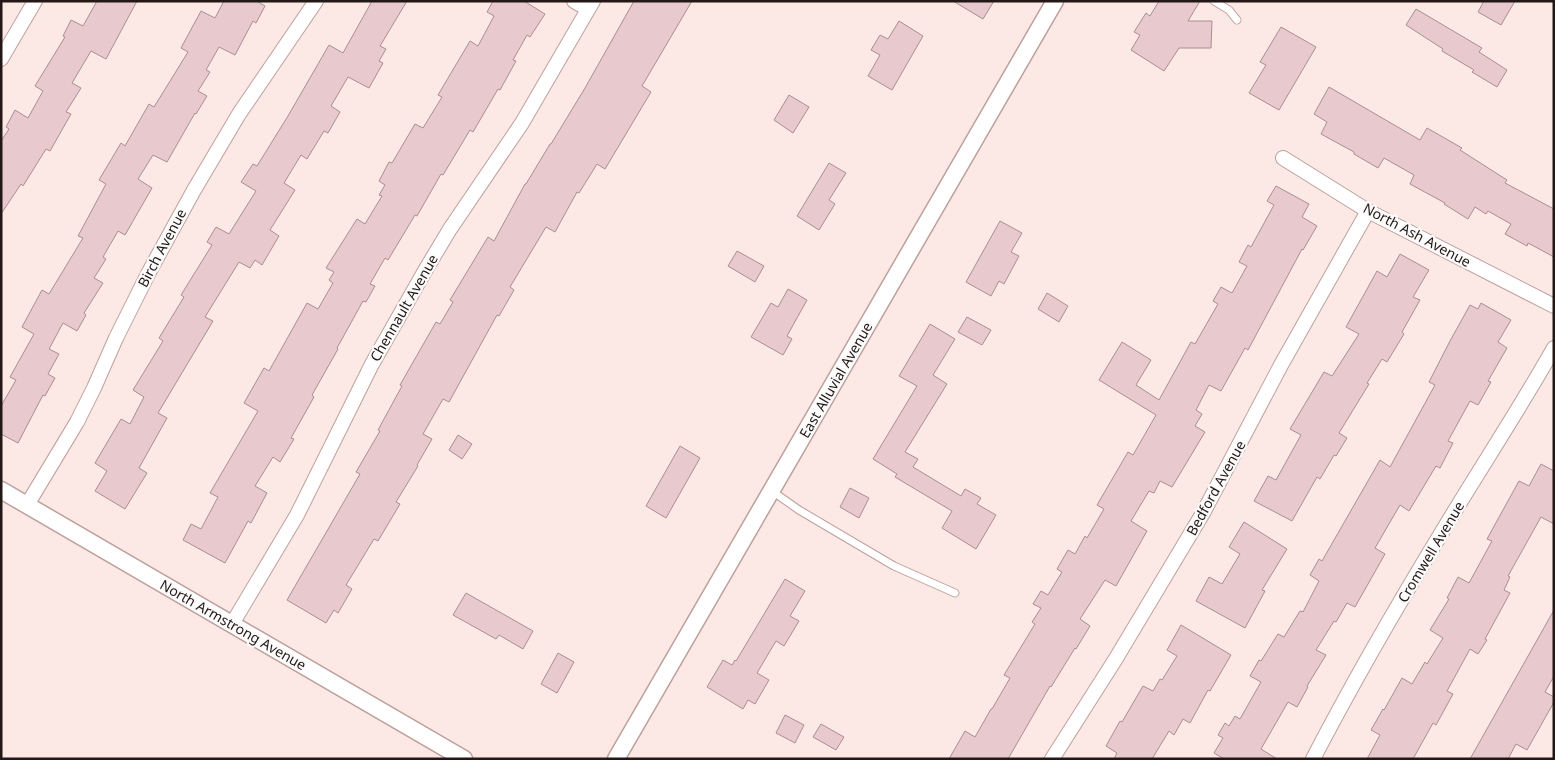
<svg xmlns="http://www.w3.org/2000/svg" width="1555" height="760" font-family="'Noto Sans',sans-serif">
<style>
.building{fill:#e8c9ce;stroke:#aa8d92}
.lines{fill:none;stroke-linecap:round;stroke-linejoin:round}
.service-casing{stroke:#bda09c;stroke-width:9}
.minor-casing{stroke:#bda09c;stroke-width:16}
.tertiary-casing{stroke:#bda09c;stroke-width:19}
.service{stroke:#fff;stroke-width:7}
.minor{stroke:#fff;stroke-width:14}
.tertiary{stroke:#fff;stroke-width:16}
.labels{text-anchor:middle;stroke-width:4.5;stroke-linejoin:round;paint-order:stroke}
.street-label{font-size:14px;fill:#231816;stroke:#fbfbfb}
</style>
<rect width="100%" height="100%" fill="#fce9e6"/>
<g class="building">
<path d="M97,1H137L106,59L91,51L72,83L81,88L66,112L71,114L50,151L46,149L23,186L21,184L1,214V141L9,129L6,127L15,110L28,118L43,91L35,86L65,37L63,36L71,20L83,26Z"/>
<path d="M224,1H257L265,6L256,23L253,21L235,55L219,47L206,70L210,72L198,91L207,96L196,114L195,113L167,162L153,155L138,179L152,188L125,235L118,231L103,257L106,259L94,278L103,283L84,313L86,315L77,331L63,323L49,349L59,354L48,374L55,378L45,396L43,395L18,443L1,434V406L16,380L10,377L34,334L22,327L42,290L49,294L83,238L78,236L106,184L99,180L121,143L125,146L149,104L154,107L188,52L181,48L201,11L215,18Z"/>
<path d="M372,1H407L380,46L386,49L379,61L383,63L369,88L348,77L331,106L340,112L328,133L324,131L307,159L301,155L284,183L295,190L270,230L279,236L262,265L255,260L250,268L239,262L205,317L213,321L158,413L167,418L139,468L147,473L125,509L95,491L107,471L95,463L121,419L130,424L144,397L133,390L163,341L159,338L184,297L181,295L212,245L207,242L216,227L229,234L256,191L241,182L253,164L257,166L288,116L329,45L343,53Z"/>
<path d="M493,1H524L545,14L530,37L527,35L513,60L516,61L500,90L498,89L473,132L470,130L443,175L441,174L417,216L415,215L388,260L385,258L370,284L375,286L366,302L363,301L337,348L338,349L312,395L314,397L291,438L294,439L280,462L273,457L255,486L267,493L251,523L248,521L225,563L183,540L191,524L201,529L218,497L210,493L258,411L244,403L264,368L269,371L307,303L318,309L333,283L329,280L334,272L326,268L357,219L365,224L382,196L379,195L385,185L379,181L389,162L392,163L415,124L423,128L442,97L438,95L470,41L478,46L494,16L487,12Z"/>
<path d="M634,1H692L642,86L651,92L605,169L597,164L579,193L577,192L555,232L546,227L510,287L514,290L499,316L497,315L449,402L443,399L423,434L432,439L417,465L418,466L396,502L400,504L378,541L374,539L346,585L352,589L338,613L334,610L326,623L287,600L360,474L356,472L380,431L378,430L402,386L400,385L436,322L440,324L453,302L450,300L488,237L494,241L525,184H526L550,144H551L585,88Z"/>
<path d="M953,1H994L983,19Z"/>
<path d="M1159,1H1200L1188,21H1212L1211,48H1179L1164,71L1131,50L1140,35L1134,32L1146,13L1150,16Z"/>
<path d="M1484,1H1515L1501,25L1478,12Z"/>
<path d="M1416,9L1482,48L1479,52L1507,70L1497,87L1472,72L1474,70L1442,51L1443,49L1406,25Z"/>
<path d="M899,21L923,36L892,90L868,76L880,55L871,50L880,35L888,39Z"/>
<path d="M1281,27L1316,47L1279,110L1249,93L1266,65L1260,62Z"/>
<path d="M1329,87L1420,140L1427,128L1462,148L1460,150L1507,180L1505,183L1554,209V257L1528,243L1527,246L1505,234L1511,224L1488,211L1486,214L1475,207L1468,219L1444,204L1445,203L1410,184L1414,175L1384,158L1378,168L1354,154V152L1321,134L1327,122L1314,114Z"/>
<path d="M789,95L809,107L793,133L774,120Z"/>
<path d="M829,163L846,173L829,200L835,204L819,230L797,216Z"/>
<path d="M1276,186L1309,204L1302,217L1317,226L1303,250L1302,249L1248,350L1245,348L1221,391L1209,385L1196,410L1202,414L1195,426L1205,432L1172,487L1160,481L1154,493L1149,491L1131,521L1147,531L1116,586L1105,580L1080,619L1090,626L1076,649L1075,648L1051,687L1050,686L1008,759H949L965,731L975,737L991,709H992L1010,678L1004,675L1035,624L1032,622L1041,608L1033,604L1041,591L1048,595L1062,572L1057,569L1068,550L1075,554L1085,536L1087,538L1104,509L1097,505L1128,452L1133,455L1156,415L1099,380L1122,342L1151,360L1136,385L1159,400L1191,342L1195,344L1218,304L1213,301L1221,287L1232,293L1247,266L1239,262L1248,245L1251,247L1274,205L1267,201Z"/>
<path d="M1000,221L1022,233L1011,252L1019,256L1004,284L999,281L991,296L966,282Z"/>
<path d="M737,251L764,266L755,282L728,266Z"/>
<path d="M1400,254L1429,270L1413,297L1420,300L1402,332L1404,334L1387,362L1382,359L1367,383L1369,384L1339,433L1347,438L1336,456L1334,455L1320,479L1317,477L1292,521L1254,501L1268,476L1276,480L1301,435L1290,429L1324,372L1332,376L1359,334L1346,327L1377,271L1387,277Z"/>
<path d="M788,289L807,300L787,336L792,339L783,355L751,337L771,303L778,307Z"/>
<path d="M1047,293L1068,306L1059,322L1038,309Z"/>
<path d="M1481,303L1511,320L1498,342L1507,348L1488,381L1491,382L1478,405L1470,401L1448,441L1453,443L1440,468L1436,466L1409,511L1400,505L1375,548L1385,554L1355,607L1347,603L1336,622L1334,621L1316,650L1326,655L1307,686L1308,687L1297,707L1288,702L1261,749L1277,759H1224L1214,753L1223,738L1218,735L1225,723L1229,726L1235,716L1240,719L1261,682L1250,676L1259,660L1261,661L1278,634L1284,637L1300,611L1303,612L1319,581L1310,575L1319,559L1322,561L1380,460L1390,467L1435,385L1429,382L1450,341L1470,305L1478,309Z"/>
<path d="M967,317L991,330L982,345L958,332Z"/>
<path d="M930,324L955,339L933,375L947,384L905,452L918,459L913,467L961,496L965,489L981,498L977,504L996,515L976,549L942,528L952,511L895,477L897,474L873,459L917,386L899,376Z"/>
<path d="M458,435L472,444L462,459L449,450Z"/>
<path d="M680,446L700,458L666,518L646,506Z"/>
<path d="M1541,464L1554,471V524L1541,517L1508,576L1510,577L1504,590L1510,593L1485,639L1487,640L1478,654L1470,649L1447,691L1453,694L1436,725L1433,723L1413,759H1367L1380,735L1371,730L1383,709L1384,710L1402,678L1412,684L1425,662L1427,664L1443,638L1430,630L1449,599L1447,598L1458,577L1469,583L1492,541L1487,539L1519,481L1529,486Z"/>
<path d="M850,488L869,498L859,518L840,507Z"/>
<path d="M1244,522L1287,549L1262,590L1265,591L1245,628L1196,601L1209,577L1222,584L1240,554L1229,547Z"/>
<path d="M785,579L805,591L790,616L799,621L784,646L776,641L757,673L769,680L755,704L748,700L743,709L707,687L723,660L732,665L735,660L736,661Z"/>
<path d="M466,593L533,631L523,649L499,635L496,639L453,615Z"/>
<path d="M1554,610V676L1545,692L1554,697V702L1527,750L1516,744L1508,759H1470Z"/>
<path d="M1181,625L1231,655L1210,691L1208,690L1190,723L1183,719L1174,735L1169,731L1152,759H1114L1117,753L1106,746L1120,721L1122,722L1143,686L1153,691L1160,679L1162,680L1177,656L1167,650Z"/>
<path d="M558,653L574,662L557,693L541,684Z"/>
<path d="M785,715L804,725L795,743L776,733Z"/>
<path d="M821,724L844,737L836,750L813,737Z"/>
</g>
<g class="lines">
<g class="service-casing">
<g id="service">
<path d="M1214,1L1229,10L1237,20"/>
<path d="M772,491L799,510L894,566L955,593"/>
</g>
</g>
<g class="minor-casing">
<g id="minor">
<path d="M574,1L588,9"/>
<path d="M1,59L35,1"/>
<path d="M1283,158L1368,211L1554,306"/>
<path d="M27,505L77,422L94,388L116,338L149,272L194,190L239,114L316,1"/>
<path d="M232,624L297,515L372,364L426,269L450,229L522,123L593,1"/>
<path d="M1052,759L1115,660L1203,513L1281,365L1368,211"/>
<path d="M1313,759C1353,682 1397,606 1442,532C1479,470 1519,410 1554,348"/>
</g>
</g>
<g class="tertiary-casing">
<g id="tertiary">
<path d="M1,490L464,759"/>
<path d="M616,759L1055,1"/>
</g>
</g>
<use href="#service" class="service"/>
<use href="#minor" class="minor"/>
<use href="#tertiary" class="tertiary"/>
</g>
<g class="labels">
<g class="street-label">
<text transform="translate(1417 235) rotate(28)" y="5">North Ash Avenue</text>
<text transform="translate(162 248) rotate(-62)" y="5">Birch Avenue</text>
<text transform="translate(404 308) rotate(-60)" y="5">Chennault Avenue</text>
<text transform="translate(836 380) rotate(-60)" y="5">East Alluvial Avenue</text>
<text transform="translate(1216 488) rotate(-61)" y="5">Bedford Avenue</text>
<text transform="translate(1431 552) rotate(-59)" y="5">Cromwell Avenue</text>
<text transform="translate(233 625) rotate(30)" y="5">North Armstrong Avenue</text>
</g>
</g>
<rect width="1555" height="760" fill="none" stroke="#231816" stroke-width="5"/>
</svg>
